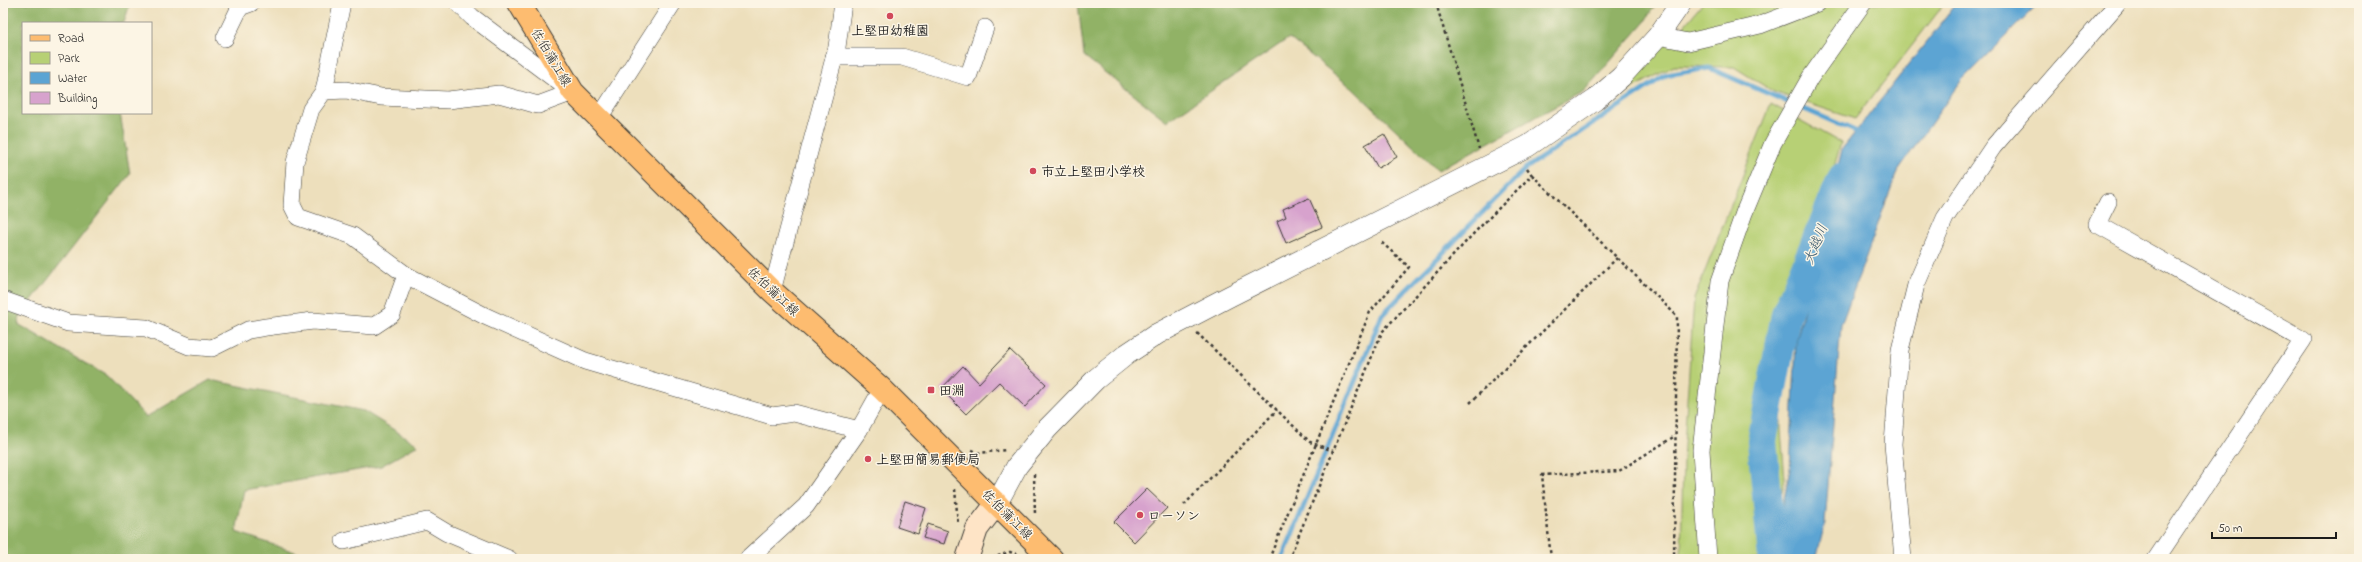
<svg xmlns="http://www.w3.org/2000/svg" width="2362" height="562" font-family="'Indie Flower','Klee One',sans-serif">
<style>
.green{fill:#b7d075;stroke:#6a7648}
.forest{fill:#91b266;stroke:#566741}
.water{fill:#5ca4d3;stroke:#3c6078}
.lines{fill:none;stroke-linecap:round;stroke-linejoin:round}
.stream{stroke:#5ca4d3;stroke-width:5}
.river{stroke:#5ca4d3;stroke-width:30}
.building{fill:#d7a2cd}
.minor-casing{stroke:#3b3934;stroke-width:18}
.tertiary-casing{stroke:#3b3934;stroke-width:22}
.secondary-casing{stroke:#3b3934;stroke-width:24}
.primary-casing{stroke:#3b3934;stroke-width:24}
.path{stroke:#3b3934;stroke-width:2.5;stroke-dasharray:3 3;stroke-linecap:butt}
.minor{stroke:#fff;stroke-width:17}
.tertiary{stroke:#fff;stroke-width:21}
.secondary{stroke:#fee4c6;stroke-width:22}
.primary{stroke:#fdbc70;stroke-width:22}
.poi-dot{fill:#d1495b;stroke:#fcf5e5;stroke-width:1.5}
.labels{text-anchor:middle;stroke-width:3;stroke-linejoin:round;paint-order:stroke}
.poi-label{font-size:13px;font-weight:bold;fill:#1c1c1c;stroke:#fcf5e5;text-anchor:start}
.street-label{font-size:13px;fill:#1c1c1c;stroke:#fcf5e5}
.water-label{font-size:14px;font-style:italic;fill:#39596e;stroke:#fcf5e5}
</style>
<rect width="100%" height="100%" fill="#fcf5e5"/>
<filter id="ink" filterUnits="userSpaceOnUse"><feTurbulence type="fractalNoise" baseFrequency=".025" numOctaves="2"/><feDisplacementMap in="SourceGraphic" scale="8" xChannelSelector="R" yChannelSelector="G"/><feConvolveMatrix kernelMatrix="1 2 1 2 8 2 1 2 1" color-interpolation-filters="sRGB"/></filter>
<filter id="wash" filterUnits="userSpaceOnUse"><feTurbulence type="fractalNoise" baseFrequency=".012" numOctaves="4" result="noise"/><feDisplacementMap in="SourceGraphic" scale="16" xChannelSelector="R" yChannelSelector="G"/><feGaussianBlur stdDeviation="0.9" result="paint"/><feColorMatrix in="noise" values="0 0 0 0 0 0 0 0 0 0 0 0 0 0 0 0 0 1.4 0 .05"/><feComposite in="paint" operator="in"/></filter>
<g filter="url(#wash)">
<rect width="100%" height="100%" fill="#eddfbc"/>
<g class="green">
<path d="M1703,3H1945L1855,119L1774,92L1734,67L1674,66L1603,104L1683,27Z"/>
<path d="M1771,104L1841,143L1831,178L1780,312L1781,431L1785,479L1766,559H1681L1683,459L1694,299Z"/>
</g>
<g class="forest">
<path d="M3,3H130L124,23H23V113H120L130,174L21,314L18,324L107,376L146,417L210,380L364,411L418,445L381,466L244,490L236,532L315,559H3Z"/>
<path d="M1078,3H1656L1644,23L1584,91L1438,170L1352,88L1289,38L1167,121L1084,56Z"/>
</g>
<path class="water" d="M1957,3H2039L1961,81L1897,172L1841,325L1825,523L1816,559H1772L1790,469L1796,342L1842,149Z"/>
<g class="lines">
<path class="stream" d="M1282,559L1382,315L1526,168L1666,75L1709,68L1862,134"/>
<path class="river" d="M1773,559L1762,441L1786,314L1843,177"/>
</g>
<g id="blocks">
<g class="building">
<path d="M1384,134L1397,157L1378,168L1365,145Z"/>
<path d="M1309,198L1322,227L1286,243L1277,221L1286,217L1283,209Z"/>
<path d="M1010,350L1046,384L1025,407L999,382L966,414L941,389L963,366L979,383Z"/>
<path d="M1147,489L1167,508L1134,542L1114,522Z"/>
<path d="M905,501L926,508L918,534L897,527Z"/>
<path d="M928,524L948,531L944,544L923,538Z"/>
</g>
</g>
</g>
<g filter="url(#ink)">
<use href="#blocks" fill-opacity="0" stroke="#3b3934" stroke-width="1"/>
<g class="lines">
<g class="minor-casing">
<g id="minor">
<path d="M458,3L472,17L568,89"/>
<path d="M1658,36L1688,42L1760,25L1817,3"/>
<path d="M225,38L240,7L251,3"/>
<path d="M834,57H902L968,77L985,28"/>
<path d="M324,91L342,3"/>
<path d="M573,92L538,105L499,94L448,100L381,97L346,90L324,91L311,109L295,162L292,205L298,217L353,236L406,275L485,316L585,361L772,416L794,413L859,430"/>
<path d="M599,118L673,3"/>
<path d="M2108,202L2097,224L2303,340L2156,559"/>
<path d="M772,291L837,47L843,3"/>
<path d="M3,300L68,323L146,328L189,346L212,348L248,330L266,327L313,321L374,326L392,314L406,275"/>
<path d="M344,541L427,521L447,533L509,559"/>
<path d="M748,559L806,506L859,430L882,389"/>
<path d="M1708,559L1701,450L1720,281L1744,213L1773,143L1810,78L1863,3"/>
<path d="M1903,559L1893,444L1900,350L1916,285L1945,218L1993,147L2118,3"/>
</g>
</g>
<g class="tertiary-casing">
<path id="tertiary" d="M997,503L1017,466L1047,429L1096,379L1127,354L1157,334L1230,296L1528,146L1595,100L1621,77L1658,36L1681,3"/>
</g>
<g class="secondary-casing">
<path id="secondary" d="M967,559L977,529L997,503"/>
</g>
<g class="primary-casing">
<path id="primary" d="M519,3L573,92L772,291L882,389L1052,559"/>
</g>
<g class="path">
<path d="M1436,3L1479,149"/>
<path d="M1527,168L1532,175"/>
<path d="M1197,333L1310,442L1333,451"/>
<path d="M1470,403L1617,258"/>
<path d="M972,450L979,453L1006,450"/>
<path d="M1034,474L1035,515"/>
<path d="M955,489L958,524"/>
<path d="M1184,505L1277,410"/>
<path d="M992,558L1010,552L1020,555"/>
<path d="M1269,559L1370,312L1409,267L1380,241"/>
<path d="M1289,559L1382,332L1476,231L1532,175L1677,316L1674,559"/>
<path d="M1551,559L1542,475L1619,471L1675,436"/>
</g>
<use href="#minor" class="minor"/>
<use href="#tertiary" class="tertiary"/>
<use href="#secondary" class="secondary"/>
<use href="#primary" class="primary"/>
</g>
</g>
<g class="poi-dot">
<circle cx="890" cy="16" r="4"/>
<circle cx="1033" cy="171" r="4"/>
<rect x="927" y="386" width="8" height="8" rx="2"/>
<circle cx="868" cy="459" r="4"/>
<circle cx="1140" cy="515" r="4"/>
</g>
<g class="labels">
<g class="poi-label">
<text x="890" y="35" text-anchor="middle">上堅田幼稚園</text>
<text x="1041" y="176">市立上堅田小学校</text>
<text x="939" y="395">田淵</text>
<text x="876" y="464">上堅田簡易郵便局</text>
<text x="1148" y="520">ローソン</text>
</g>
<g class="street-label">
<text transform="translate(552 57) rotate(59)" y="5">佐伯蒲江線</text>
<text transform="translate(774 291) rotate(43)" y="5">佐伯蒲江線</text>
<text transform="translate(1008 514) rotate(45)" y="5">佐伯蒲江線</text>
</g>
<g class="water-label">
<text transform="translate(1815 244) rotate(-68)" y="5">大越川</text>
</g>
</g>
<rect width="2362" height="562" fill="none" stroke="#fcf5e5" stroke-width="16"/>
<rect x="22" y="22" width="130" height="92" fill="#fcf5e5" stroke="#a29e95"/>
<rect x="30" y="35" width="20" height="6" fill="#fdbc70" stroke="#a29e95"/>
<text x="58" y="42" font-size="12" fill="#1c1c1c">Road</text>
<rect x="30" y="52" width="20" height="12" fill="#b7d075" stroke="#a29e95"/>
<text x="58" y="62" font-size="12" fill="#1c1c1c">Park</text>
<rect x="30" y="72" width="20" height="12" fill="#5ca4d3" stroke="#a29e95"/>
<text x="58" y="82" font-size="12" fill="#1c1c1c">Water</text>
<rect x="30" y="92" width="20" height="12" fill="#d7a2cd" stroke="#a29e95"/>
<text x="58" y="102" font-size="12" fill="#1c1c1c">Building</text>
<path d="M2212 532v6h124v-6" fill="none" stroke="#1c1c1c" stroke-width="2"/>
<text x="2218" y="532" font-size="12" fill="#1c1c1c" stroke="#fcf5e5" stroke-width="3" paint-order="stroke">50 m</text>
</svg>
